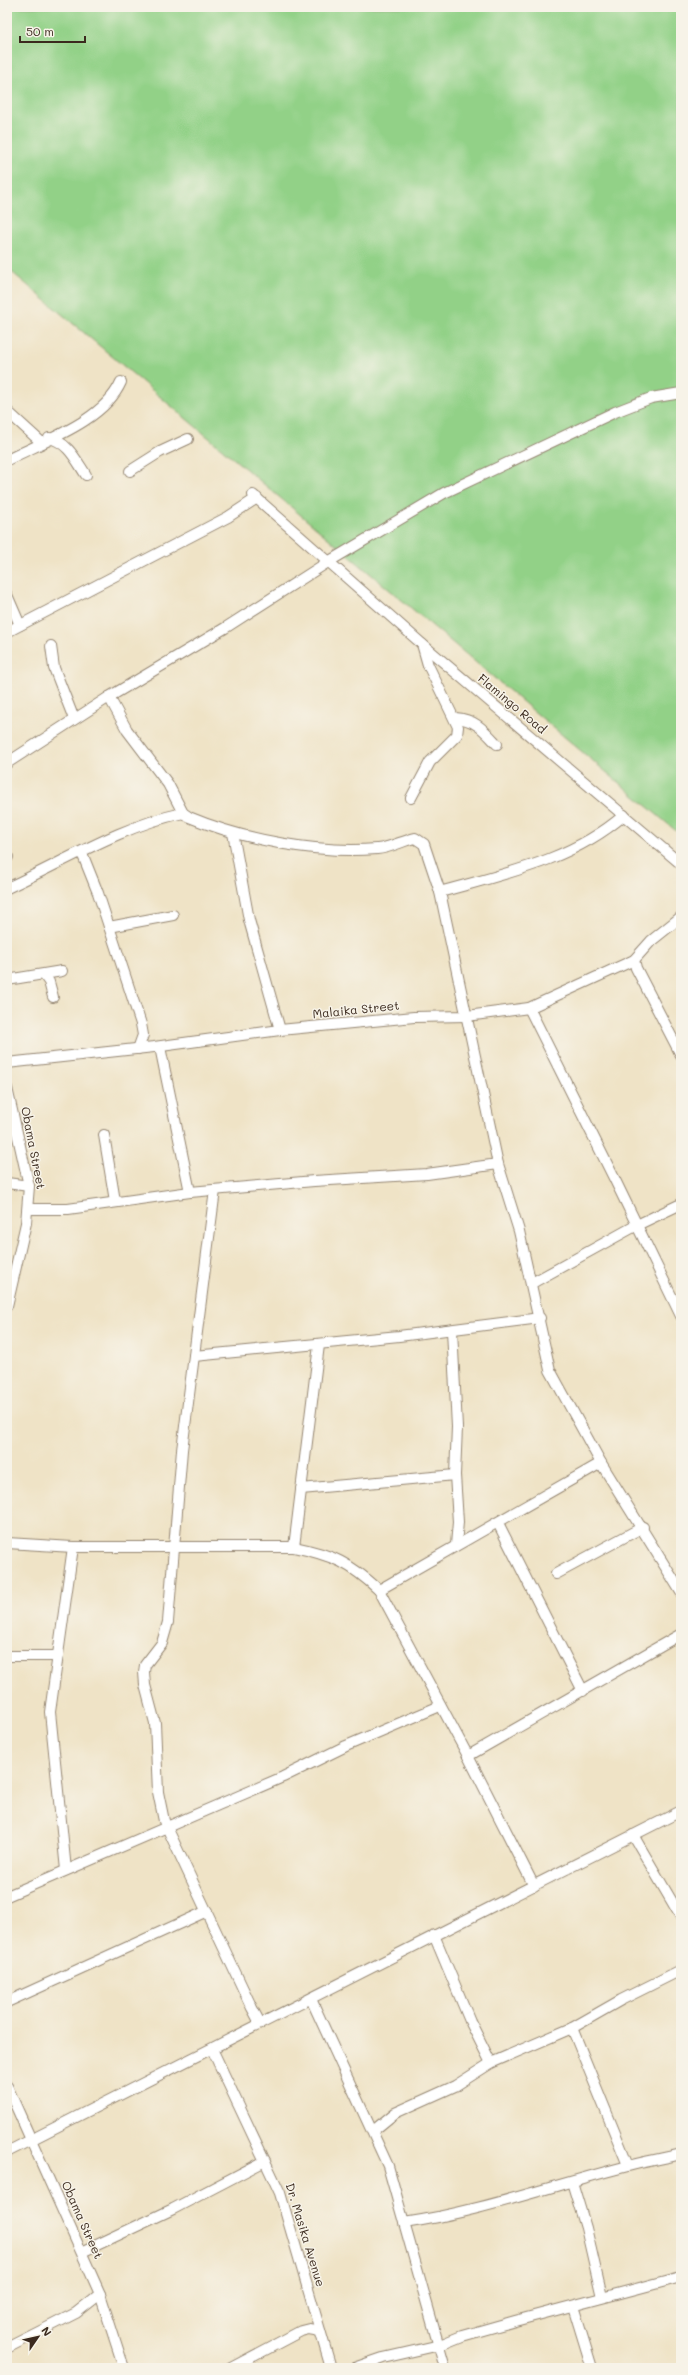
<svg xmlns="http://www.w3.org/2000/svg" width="688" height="2375" font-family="Mali,sans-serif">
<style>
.green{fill:#92d187;stroke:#667e52}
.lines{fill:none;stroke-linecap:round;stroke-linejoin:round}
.minor-casing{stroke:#958672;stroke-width:12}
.minor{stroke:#fff;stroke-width:10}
.labels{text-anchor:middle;stroke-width:3;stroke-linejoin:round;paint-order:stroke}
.street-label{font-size:12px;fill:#3b2a1e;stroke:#f7f3e8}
</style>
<rect width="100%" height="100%" fill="#f7f3e8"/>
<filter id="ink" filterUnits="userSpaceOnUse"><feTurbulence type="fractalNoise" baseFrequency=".025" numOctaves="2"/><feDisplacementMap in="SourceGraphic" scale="8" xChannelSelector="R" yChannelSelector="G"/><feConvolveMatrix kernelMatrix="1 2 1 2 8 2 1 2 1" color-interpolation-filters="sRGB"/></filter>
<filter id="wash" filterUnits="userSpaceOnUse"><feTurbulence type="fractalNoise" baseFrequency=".012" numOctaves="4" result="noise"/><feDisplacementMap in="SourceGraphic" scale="16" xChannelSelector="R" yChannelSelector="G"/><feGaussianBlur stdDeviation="0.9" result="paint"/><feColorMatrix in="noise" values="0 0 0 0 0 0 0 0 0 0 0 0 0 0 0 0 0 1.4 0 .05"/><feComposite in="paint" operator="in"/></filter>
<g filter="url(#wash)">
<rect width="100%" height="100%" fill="#efe3c6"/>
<path class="green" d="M7,7H681V835L7,268Z"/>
</g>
<g filter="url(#ink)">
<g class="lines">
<g class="minor-casing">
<g id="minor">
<path d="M7,411L41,442"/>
<path d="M49,438C68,442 76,460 86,475"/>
<path d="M7,460C44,441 104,421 121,382"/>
<path d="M130,471L160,452L188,439"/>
<path d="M253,495L422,644L681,864"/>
<path d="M7,595L20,625"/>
<path d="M7,632L228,517L257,498"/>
<path d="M51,646L54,668L74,719"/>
<path d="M109,697L127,730L168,784L183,813L189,817C244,840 318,854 377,849C390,848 402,841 415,838L424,844L440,892L498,1164L519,1231L550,1370L601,1463L681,1592"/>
<path d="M455,718C475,719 484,730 497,744"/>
<path d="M7,763L109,697L225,628L328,562L444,493L615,412L651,398L681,393"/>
<path d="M411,798L430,762L457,735L458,727L428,665L422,644"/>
<path d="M233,833L249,920L280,1030"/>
<path d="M82,853L98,893L141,1024L143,1035L138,1049"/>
<path d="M7,857H8"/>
<path d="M7,888C64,862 121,826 183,813"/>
<path d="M440,892C504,874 573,860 624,815"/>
<path d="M109,927L173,915"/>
<path d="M634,960L636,968L681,1055"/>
<path d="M44,975L49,982L53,997"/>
<path d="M7,980L62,971"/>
<path d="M529,1008L615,1180L681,1316"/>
<path d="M160,1047L190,1192"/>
<path d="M7,1063L154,1047L280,1030L414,1017L467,1016L529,1008L634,960L651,941L681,917"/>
<path d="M7,1088L29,1186L26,1223L7,1306"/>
<path d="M104,1135L115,1201"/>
<path d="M7,1183L29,1186"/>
<path d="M215,1190L182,1450L168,1622L162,1643L145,1665L144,1672L145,1685L155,1723L158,1792L164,1821L252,2008L260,2023"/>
<path d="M28,1209H68L190,1192L314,1181L427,1174L498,1164"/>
<path d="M532,1283L637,1225L681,1204"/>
<path d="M452,1330L457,1427L455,1475L458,1522L456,1545"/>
<path d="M194,1356L399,1336L540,1318"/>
<path d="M301,1489L455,1475"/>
<path d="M498,1523L583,1691"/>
<path d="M7,1543L73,1547H294C333,1555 350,1563 379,1590L468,1756L534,1886"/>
<path d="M294,1547L319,1345"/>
<path d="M556,1574L643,1527"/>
<path d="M379,1590L601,1463"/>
<path d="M7,1656H58"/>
<path d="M468,1756L681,1634"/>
<path d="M633,1835L681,1917"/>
<path d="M66,1870L50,1712L73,1547"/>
<path d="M7,1896L283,1777L346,1746L440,1706"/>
<path d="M434,1935L470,2021L491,2063"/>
<path d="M311,1999L388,2166L445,2368"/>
<path d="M7,2002L207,1911"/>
<path d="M572,2028L628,2165"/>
<path d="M212,2049L280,2193L331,2368"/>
<path d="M7,2086L100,2294L124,2368"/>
<path d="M373,2131L395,2113L455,2086L491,2063L572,2028L621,2000L681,1970"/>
<path d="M7,2152L681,1811"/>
<path d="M572,2182L586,2228L602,2297"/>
<path d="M404,2223C480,2212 553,2185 628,2166C645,2161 663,2159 681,2154"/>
<path d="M82,2252L173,2209L265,2161"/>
<path d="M573,2306L592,2368"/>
<path d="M7,2348L76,2313L100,2294"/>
<path d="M231,2368L301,2331L309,2329L320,2331"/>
<path d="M354,2368L383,2358L440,2345L462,2336L515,2321L681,2277"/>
</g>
</g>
<use href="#minor" class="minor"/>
</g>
</g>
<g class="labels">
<g class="street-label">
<text transform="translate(512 704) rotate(40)" y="4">Flamingo Road</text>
<text transform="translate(356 1010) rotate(-6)" y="4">Malaika Street</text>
<text transform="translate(33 1148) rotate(79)" y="4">Obama Street</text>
<text transform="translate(82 2220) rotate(66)" y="4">Obama Street</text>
<text transform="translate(305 2235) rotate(73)" y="4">Dr. Masika Avenue</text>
</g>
</g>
<rect width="688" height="2375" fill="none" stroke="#f7f3e8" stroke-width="24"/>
<g transform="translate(38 2337) rotate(56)" stroke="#f7f3e8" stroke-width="3" paint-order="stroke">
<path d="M0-3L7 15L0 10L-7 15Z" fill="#3b2a1e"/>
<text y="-6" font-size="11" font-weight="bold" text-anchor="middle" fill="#3b2a1e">N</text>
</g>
<path d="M20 36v6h65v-6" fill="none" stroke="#3b2a1e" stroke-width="2"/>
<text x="26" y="36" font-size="12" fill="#3b2a1e" stroke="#f7f3e8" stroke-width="3" paint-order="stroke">50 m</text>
</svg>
